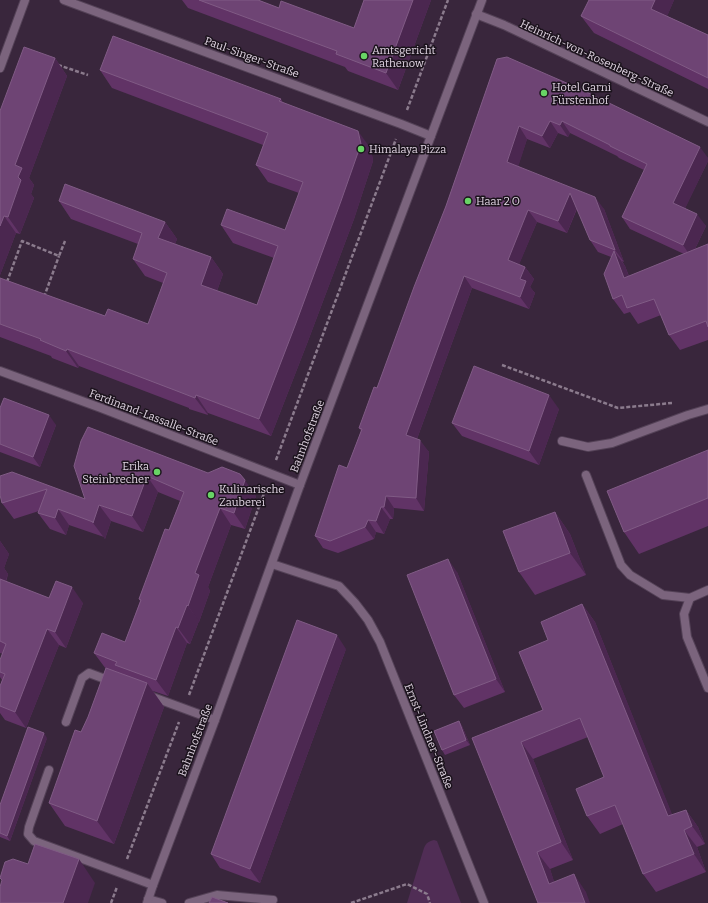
<svg xmlns="http://www.w3.org/2000/svg" width="708" height="903" font-family="Bitter,serif">
<style>
.green{fill:#502d55}
.lines{fill:none;stroke-linecap:round;stroke-linejoin:round}
.lane-casing{stroke:#544257;stroke-width:10}
.street-casing{stroke:#544257;stroke-width:10}
.path{stroke:#8b7b8d;stroke-width:2.5;stroke-dasharray:4 2;stroke-linecap:butt}
.lane{stroke:#7b647d;stroke-width:8}
.street{stroke:#7b647d;stroke-width:8}
.wall{fill:#613366;fill-rule:evenodd}
.shaded-wall{fill:#4b2750}
.building{fill:#6e4474;stroke:#805b85}
.poi-dot{fill:#68d465;stroke:#1b131c;stroke-width:1.5}
.labels{text-anchor:middle;stroke-width:3;stroke-linejoin:round;paint-order:stroke}
.poi-label{font-size:11px;fill:#e0d4e2;stroke:#1b131c;text-anchor:start}
.street-label{font-size:11px;fill:#e0d4e2;stroke:#1b131c}
</style>
<rect width="100%" height="100%" fill="#39263c"/>
<path class="green" d="M434,840L437,841L461,903H407L424,848C426,843 429,841 434,840Z"/>
<g class="lines">
<g class="lane-casing">
<g id="lane">
<path d="M562,441L588,447L612,443L688,415L708,409"/>
<path d="M586,475L621,565L630,575L663,595L690,598"/>
<path d="M150,696L215,720"/>
<path d="M66,722L82,678L89,673L113,682"/>
<path d="M49,770L29,827L28,834L34,841L153,885"/>
<path d="M148,899L162,903"/>
<path d="M189,903L217,895L273,900"/>
</g>
</g>
<g class="street-casing">
<g id="street">
<path d="M64,0L401,124L431,136"/>
<path d="M476,14L504,25L708,122"/>
<path d="M0,68L25,0"/>
<path d="M0,371L101,408L300,485"/>
<path d="M272,564L339,586L355,603L368,620L380,642L484,903"/>
<path d="M708,590L690,598L684,614L687,637L708,688"/>
<path d="M147,903L153,885L215,720L300,485L482,0"/>
</g>
</g>
<g class="path">
<path d="M58,65L88,75"/>
<path d="M407,110L448,0"/>
<path d="M7,282L22,241L59,256L65,241"/>
<path d="M44,297L59,256"/>
<path d="M502,365L618,408L672,403"/>
<path d="M276,460L396,139"/>
<path d="M189,695L266,488"/>
<path d="M127,859L179,722"/>
<path d="M111,903L117,887"/>
<path d="M351,903L407,884L427,894L430,903"/>
</g>
<use href="#lane" class="lane"/>
<use href="#street" class="street"/>
</g>
<g class="wall">
<path d="M182,0H258L279,8L354,28L364,0H431L398,90L348,71L345,67L188,8Z"/>
<path d="M589,0H674L667,16L708,35V89L594,33L581,16Z"/>
<path d="M55,58L67,76L29,178L34,185L31,194L34,198L20,234L16,233L0,275V111Z"/>
<path d="M497,59L708,158V161L685,208L706,226L695,249L708,244V340L680,350L669,335L661,315L638,324L630,312L624,314L613,299L611,257L598,252L590,240L577,209L567,233L537,222L519,264L525,267L534,279L530,287L535,293L529,309L472,288L417,439L429,452L424,511L394,508L393,519H390L384,534L376,532L374,539L338,553L323,548L315,536L347,468L361,431L359,428L377,388L446,206ZM558,133L568,137L570,133L617,156L619,158L644,170L622,217L630,229L684,254L629,276L625,266L622,261L624,262L604,209L518,166L527,139L550,148Z"/>
<path d="M100,70L281,99L283,103L371,149L373,161L354,219L308,341L271,436L208,413V415L189,409V408L79,366L78,368L52,358L51,356L0,337V278L105,316L148,324L163,283L145,276L133,259L138,244L71,219L59,201L165,222L177,239L175,244L211,257L223,274L217,291L257,305L274,258L233,243L221,225L285,230L299,193L268,182L256,165L263,145L112,88Z"/>
<path d="M0,408L56,425L40,467L0,452Z"/>
<path d="M559,409L539,465L462,436L452,423Z"/>
<path d="M81,441L256,496L245,529L231,525L208,587L210,591L199,622V621L190,644L187,643L168,696L153,691L164,707L114,844L65,826L49,803L88,717L106,669L94,653L125,642L140,601L139,599L169,530L180,501L158,492L143,532L111,521L105,539L104,537L69,525L66,535L50,529L38,513L39,511L14,519L2,503L0,476L85,499Z"/>
<path d="M708,450V526L639,554L624,532Z"/>
<path d="M555,512L570,534L586,575L535,595L519,572Z"/>
<path d="M0,541L9,554L4,568L8,574L6,582L49,598L83,603L66,648L59,645L26,728L5,720L0,713V686L2,680L0,677V660L3,654L0,653Z"/>
<path d="M457,572L505,692L464,708L454,695Z"/>
<path d="M582,604L595,622L672,815L686,810L698,827L705,844L697,847L706,872L656,892L643,874L623,824L600,834L587,816L604,777L588,737L533,759L573,860L550,869L554,882L586,892L538,903L472,738L543,710L548,640Z"/>
<path d="M346,649L260,883L220,868L211,854Z"/>
<path d="M459,721L462,726L470,745L445,755L442,750Z"/>
<path d="M47,738L10,841L0,837V805Z"/>
</g>
<g class="shaded-wall">
<path d="M413,0H431L398,90L386,73Z"/>
<path d="M655,0H674L663,26L651,9Z"/>
<path d="M55,58L67,76L29,178L34,185L31,194L34,198L20,234L8,217L18,177L15,165Z"/>
<path d="M550,121L558,133L550,148L542,136Z"/>
<path d="M562,121L570,133L568,137L560,125Z"/>
<path d="M519,126L527,139L516,174L507,162Z"/>
<path d="M358,131L371,149L373,161L354,219L308,341L271,436L259,419Z"/>
<path d="M700,147L708,158V161L682,215L673,203Z"/>
<path d="M570,193L578,205L567,233L558,221Z"/>
<path d="M595,197L604,209L624,262L615,250Z"/>
<path d="M528,210L537,222L516,272L508,260Z"/>
<path d="M697,214L706,226L691,257L683,245Z"/>
<path d="M4,216L16,233L0,275V226Z"/>
<path d="M165,222L177,239L171,255L158,238Z"/>
<path d="M614,251L625,266L635,293L624,278Z"/>
<path d="M211,257L223,274L213,302L201,285Z"/>
<path d="M525,267L534,279L530,287L535,293L529,309L520,297V279Z"/>
<path d="M464,276L472,288L414,447L406,435Z"/>
<path d="M67,349L79,366L78,368L66,351Z"/>
<path d="M196,395L208,413V415L195,398Z"/>
<path d="M549,395L559,409L539,465L529,451Z"/>
<path d="M49,415L56,425L40,467L33,457Z"/>
<path d="M420,440L429,452L424,511L416,498Z"/>
<path d="M147,476L158,492L143,532L132,516Z"/>
<path d="M245,480L256,496L245,529L234,513Z"/>
<path d="M386,496L394,508L393,519L384,507Z"/>
<path d="M99,505L111,521L105,539L93,523Z"/>
<path d="M381,507L390,519L384,534L376,521Z"/>
<path d="M220,508L231,525L208,587L210,591L199,622L188,606L195,573Z"/>
<path d="M58,509L69,525L66,535L55,518Z"/>
<path d="M555,512L570,534L586,575L570,553Z"/>
<path d="M368,520L376,532L374,539L365,527Z"/>
<path d="M0,541L9,554L4,568L8,574L2,592L0,589Z"/>
<path d="M448,559L457,572L505,692L496,679Z"/>
<path d="M72,587L83,603L66,648L55,632Z"/>
<path d="M582,604L595,622L680,834L668,816Z"/>
<path d="M187,605L199,621L190,644L178,628Z"/>
<path d="M176,627L187,643L168,696L156,680Z"/>
<path d="M47,629L59,645L26,728L15,712Z"/>
<path d="M337,635L346,649L260,883L250,869Z"/>
<path d="M147,683L164,707L114,844L97,821Z"/>
<path d="M459,721L462,726L470,745L466,740Z"/>
<path d="M44,733L47,738L10,841L7,836Z"/>
<path d="M521,742L533,759L573,860L561,842Z"/>
<path d="M686,810L698,827L705,844L692,826Z"/>
<path d="M684,830L697,847L706,872L694,854Z"/>
<path d="M537,852L550,869L561,902L549,884Z"/>
<path d="M79,859L95,883L88,903H63Z"/>
<path d="M574,874L586,892L590,903H585Z"/>
</g>
<g class="building">
<path d="M199,0H258L279,8L281,1L354,28L364,0H413L386,73L336,54L337,51Z"/>
<path d="M589,0H655L651,9L708,35V78L581,16Z"/>
<path d="M113,36L281,99L279,101L358,131L361,144L341,201L296,323L259,419L196,395L195,398L177,391L67,349L66,351L40,340L41,339L0,324V278L105,316L108,309L148,324L167,273L133,259L142,233L59,201L65,184L165,222L158,238L211,257L201,285L257,305L278,246L221,225L227,209L285,230L303,182L256,165L268,133L100,70Z"/>
<path d="M24,47L55,58L15,165L22,168L18,177L21,180L8,217L4,216L0,226V111Z"/>
<path d="M507,57L578,88L700,147L673,203L697,214L683,245L622,217L647,164L610,146V145L562,121L560,125L550,121L542,136L519,126L507,162L595,197L615,250L590,240L570,193L558,221L528,210L508,260L525,267L520,279L526,281L520,297L464,276L406,435L420,440L416,498L386,496L384,507H381L376,521L368,520L365,527L330,541L315,536L339,465L347,468L362,429L359,428L374,387L377,388L414,287L446,206L497,59Z"/>
<path d="M708,244V327L706,321L669,335L654,299L627,308L622,295L613,299L604,274L614,251L624,278Z"/>
<path d="M474,366L549,395L529,451L452,423Z"/>
<path d="M4,398L49,415L33,457L0,444V408Z"/>
<path d="M88,427L208,473L222,467L240,474L245,480L234,513L220,508L195,573L199,575L188,606L187,605L178,628L176,627L156,680L115,665L117,662L94,653L102,633L125,642L141,600L139,599L165,529L169,530L184,492L147,476L132,516L99,505L93,523V522L58,509L55,518L38,513L47,489L2,503L0,495V476L12,472L85,499L74,466L81,441Z"/>
<path d="M708,450V498L624,532L607,491Z"/>
<path d="M555,512L570,553L519,572L503,531Z"/>
<path d="M448,559L496,679L454,695L407,575Z"/>
<path d="M0,579L49,598L56,581L72,587L55,632L47,629L15,712L0,706V686L5,674L0,672V660L6,644L0,641Z"/>
<path d="M582,604L668,816L686,810L692,826L684,830L694,854L643,874L615,805L587,816L576,789L604,777L580,718L521,742L561,842L537,852L549,884L574,874L585,903H538L472,738L543,710L519,652L548,640L541,622Z"/>
<path d="M297,620L337,635L250,869L211,854Z"/>
<path d="M106,668L147,683L97,821L49,803L75,730L81,732L88,717Z"/>
<path d="M459,721L466,740L442,750L434,731Z"/>
<path d="M28,727L44,733L7,836L0,833V805Z"/>
<path d="M35,844L79,859L63,903H0V887L2,880L0,878L5,862L13,859L28,864Z"/>
<path d="M212,897L228,903H209Z"/>
</g>
<g class="poi-dot">
<circle cx="364" cy="56" r="4"/>
<circle cx="544" cy="93" r="4"/>
<circle cx="361" cy="149" r="4"/>
<circle cx="468" cy="201" r="4"/>
<circle cx="157" cy="472" r="4"/>
<circle cx="211" cy="495" r="4"/>
</g>
<g class="labels">
<g class="poi-label">
<text x="372" y="54">Amtsgericht<tspan x="372" dy="13">Rathenow</tspan></text>
<text x="552" y="91">Hotel Garni<tspan x="552" dy="13">Fürstenhof</tspan></text>
<text x="369" y="153">Himalaya Pizza</text>
<text x="476" y="205">Haar 2 O</text>
<text x="149" y="470" text-anchor="end">Erika<tspan x="149" dy="13">Steinbrecher</tspan></text>
<text x="219" y="493">Kulinarische<tspan x="219" dy="13">Zauberei</tspan></text>
</g>
<g class="street-label">
<text transform="translate(252 57) rotate(20)" y="4">Paul-Singer-Straße</text>
<text transform="translate(597 58) rotate(25)" y="4">Heinrich-von-Rosenberg-Straße</text>
<text transform="translate(154 417) rotate(21)" y="4">Ferdinand-Lassalle-Straße</text>
<text transform="translate(307 436) rotate(-69)" y="4">Bahnhofstraße</text>
<text transform="translate(429 736) rotate(68)" y="4">Ernst-Lindner-Straße</text>
<text transform="translate(195 740) rotate(-69)" y="4">Bahnhofstraße</text>
</g>
</g>
</svg>
